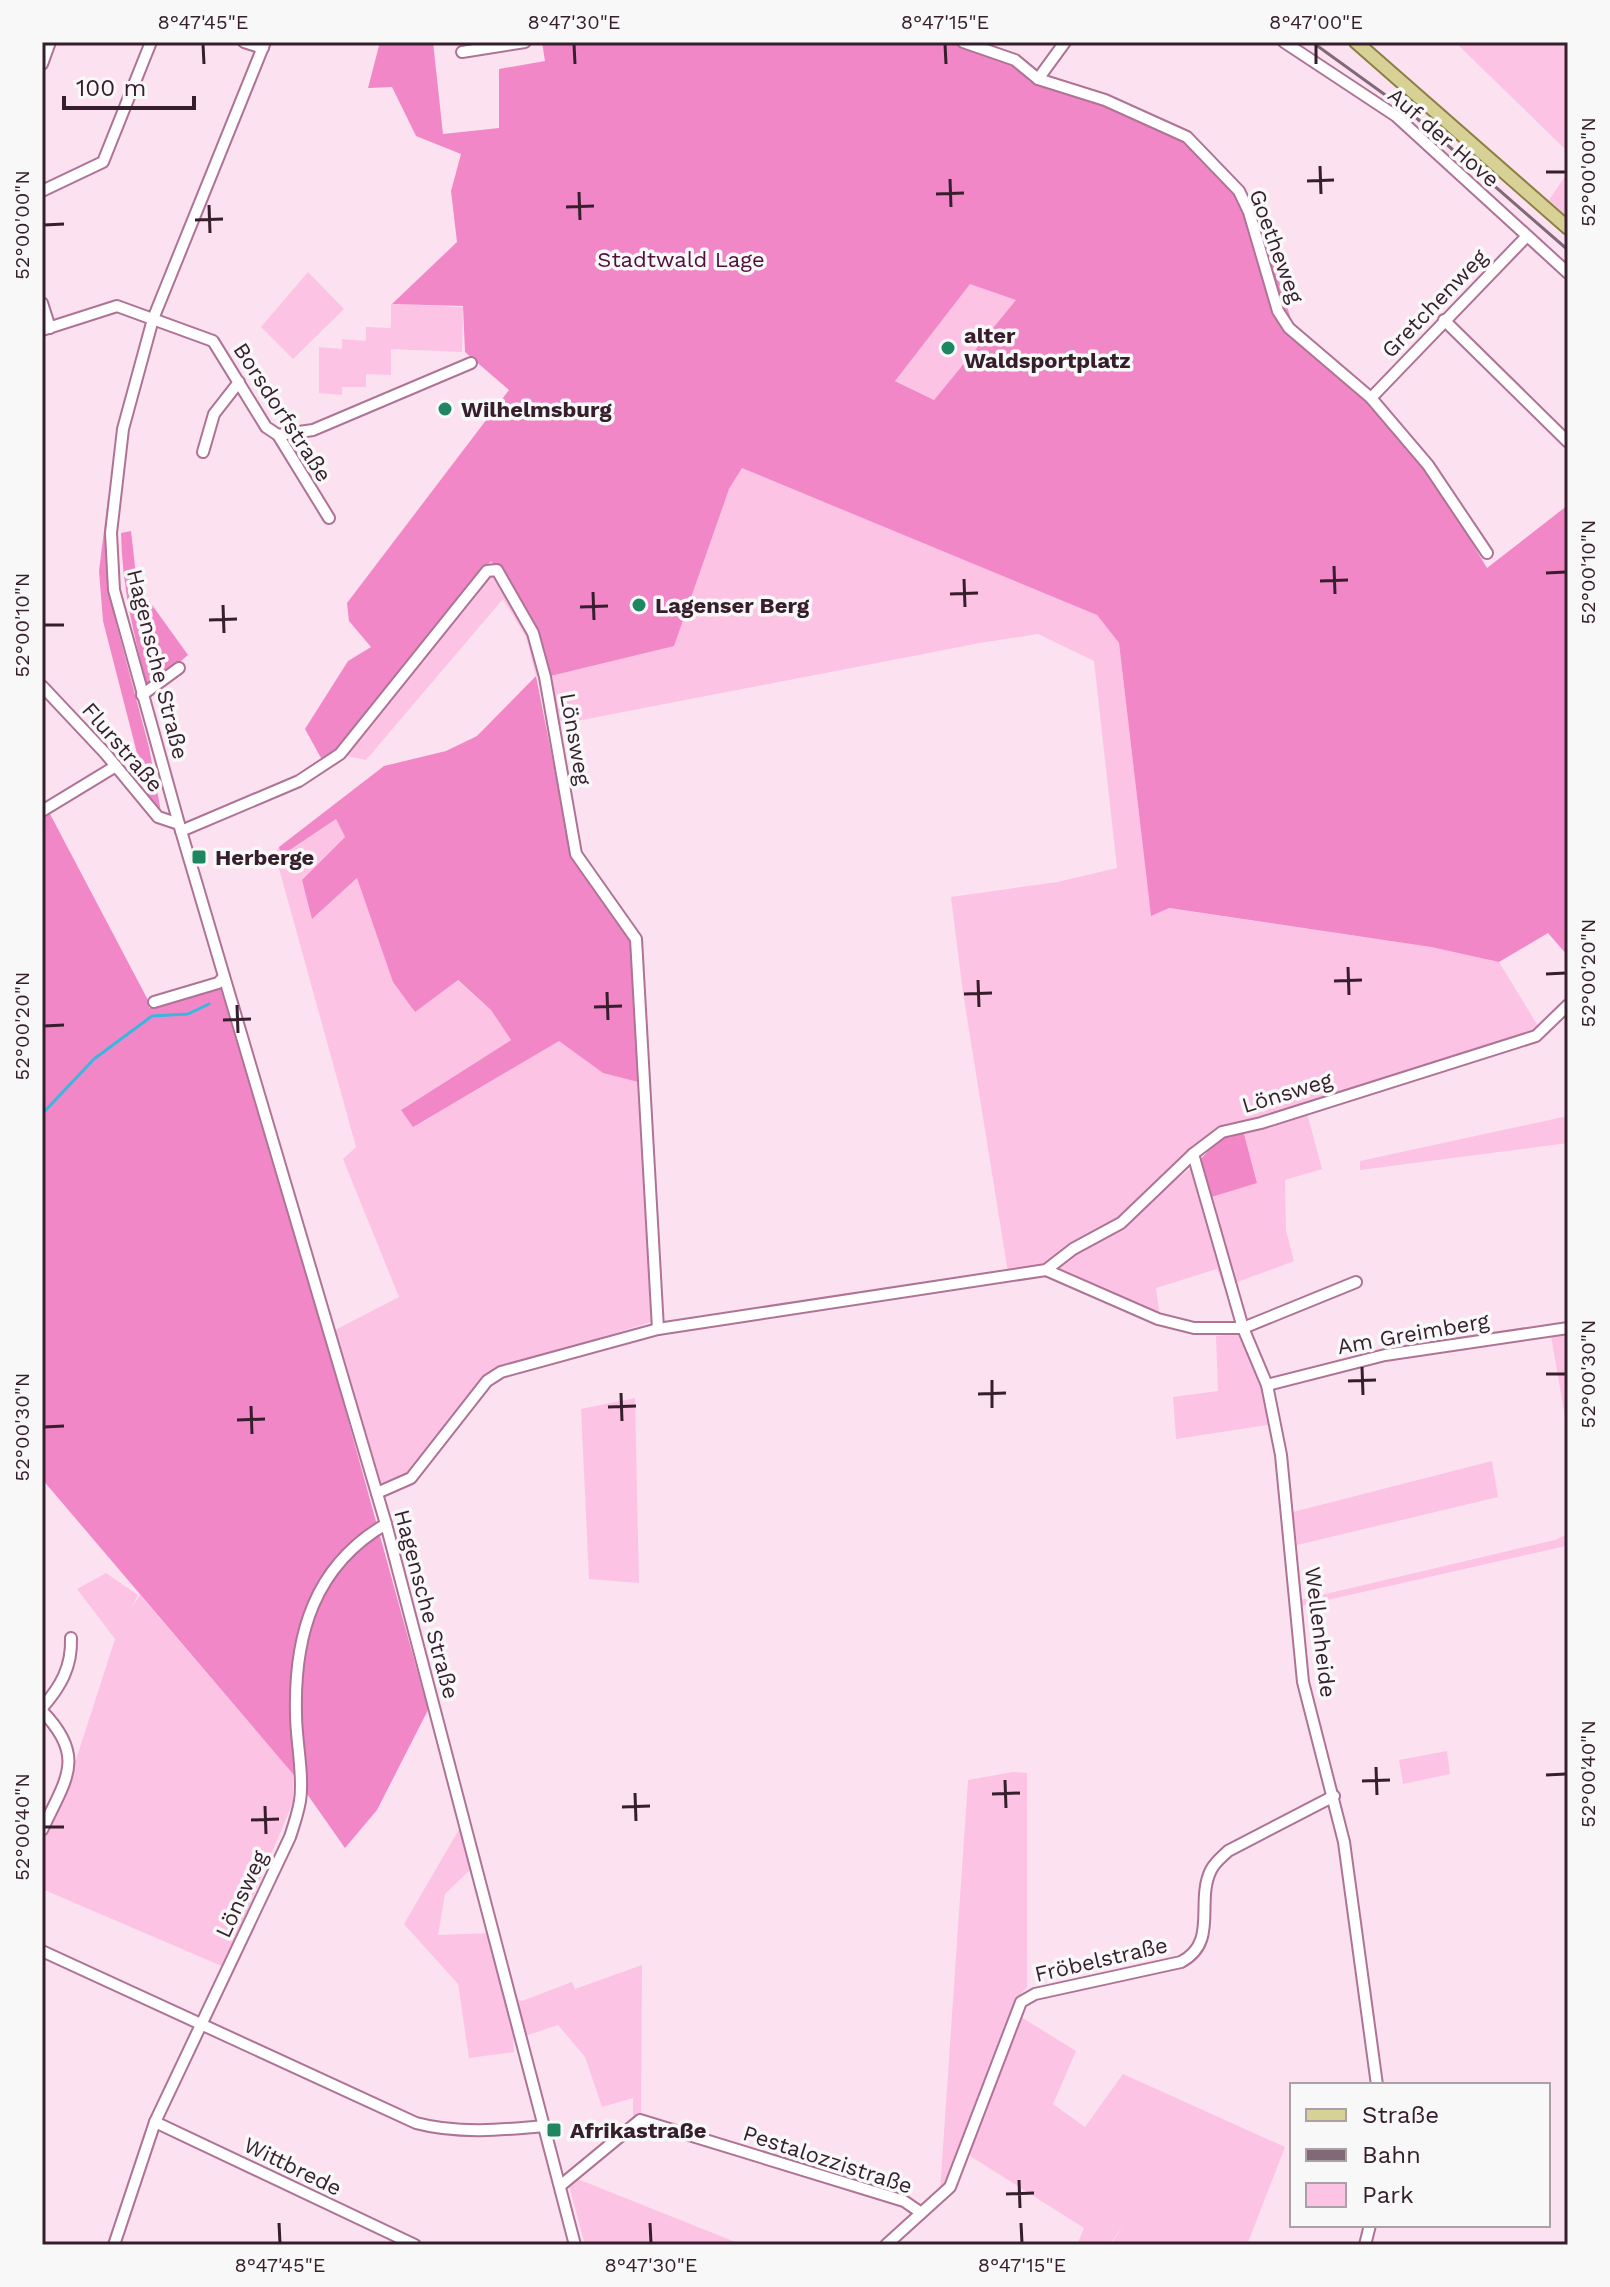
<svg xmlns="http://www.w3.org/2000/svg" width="1610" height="2287" font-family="'Work Sans',sans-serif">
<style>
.green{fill:#fdc3e4}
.forest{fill:#f287c8;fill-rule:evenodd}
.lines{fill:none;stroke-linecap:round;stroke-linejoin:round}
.stream{stroke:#39b7df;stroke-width:3}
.minor-casing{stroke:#ae7395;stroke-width:14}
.major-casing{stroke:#8d7f43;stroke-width:16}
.minor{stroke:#fff;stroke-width:10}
.major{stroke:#d7d195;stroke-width:12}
.rail{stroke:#826977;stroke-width:3}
.ticks{fill:none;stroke:#361e2c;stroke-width:3}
.poi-dot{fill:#1e8661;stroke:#f7f8f7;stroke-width:3}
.labels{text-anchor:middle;stroke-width:7;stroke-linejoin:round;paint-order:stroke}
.street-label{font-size:22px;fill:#361e2c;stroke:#f7f8f7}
.park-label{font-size:22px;fill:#500e3b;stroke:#f7f8f7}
.poi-label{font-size:22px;font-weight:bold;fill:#361e2c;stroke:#f7f8f7;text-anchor:start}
.neatline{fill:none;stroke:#361e2c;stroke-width:3}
.ticks-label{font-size:20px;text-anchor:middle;fill:#361e2c}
</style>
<rect width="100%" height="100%" fill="#fce2f0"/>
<g class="green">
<path d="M1455,42H1568V152Z"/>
<path d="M1568,172V217L1549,200Z"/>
<path d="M308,272L344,309L293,359L261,327Z"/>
<path d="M970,283L1017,299L934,400L894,380Z"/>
<path d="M391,304L463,307L462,352L391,349V375L366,374V387H342V395L319,393V347L342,349V339L366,341V327L391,328Z"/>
<path d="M742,467L1097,615L1119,643L1151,915L1168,908L1431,947L1499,962L1541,1031L1530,1038L1308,1103L1307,1113L1322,1169L1285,1180L1286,1230L1294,1261L1224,1287L1217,1269L1156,1288L1160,1319L1056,1268L1077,1250L1119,1225L1197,1163L1257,1182L1243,1130L1298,1105L1219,1128L1121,1218L1046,1267L1008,1273L963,993L951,897L1057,882L1117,868L1094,661L1038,634L980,643L556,725L546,677L536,676L526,637L503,599L366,760L342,755L491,561L538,631L546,677L729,489Z"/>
<path d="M336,819L345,837L302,880L313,918L357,878L372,919L414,1012L457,980L491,1010L511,1040L402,1109L559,1041L603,1073L638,1082L651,1322L489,1372L409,1474L381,1484L335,1330L399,1297L343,1159L356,1147L275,854L279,847L282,856Z"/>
<path d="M1568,1116V1143L1360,1170V1161Z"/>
<path d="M1239,1334L1266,1392L1273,1424L1176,1439L1173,1397L1218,1391L1216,1336Z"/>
<path d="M1568,1334V1435L1551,1336Z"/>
<path d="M635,1398L639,1583L589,1579L581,1409Z"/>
<path d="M1492,1461L1498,1497L1297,1545L1293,1512Z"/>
<path d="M1568,1534L1566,1546L1301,1606L1300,1600L1555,1540Z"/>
<path d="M106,1573L138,1595L131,1608L140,1595L293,1774V1802L224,1967L42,1889V1839L73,1769L115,1639L77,1589Z"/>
<path d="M1447,1751L1450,1774L1403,1784L1399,1760Z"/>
<path d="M1013,1772L1027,1773V1987L1016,1999L982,2099L948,2184L940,2191L968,1780Z"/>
<path d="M461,1826L474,1866L445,1894L438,1935L491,1933L507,1997L522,2001L572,1982L575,1989L642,1965L641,2117L633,2121V2098L602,2107L585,2057L558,2025L513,2040L514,2052L469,2058L458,1984L404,1924Z"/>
<path d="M1021,2017L1076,2051L1053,2104L1085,2127L1123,2074L1285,2147L1247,2245H1110L1126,2222L1109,2245H1077L1084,2228L967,2154Z"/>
<path d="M575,2178L743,2245H585L569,2186Z"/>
</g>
<g class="forest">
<path d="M380,42H433L443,134L499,128V69L545,61L542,42H930L966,46L1016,64L1029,81L1113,103L1186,141L1262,227L1297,338L1366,399L1430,473L1487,568L1568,505V956L1548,933L1499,962L1431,947L1169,908L1151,916L1119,643L1097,615L742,468L729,489L674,646L546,677L538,631L491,561L342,755L321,758L305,729L348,661L371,647L349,621L347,603L509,390L465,352L463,306L392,304L457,242L451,191L461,154L416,136L392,87L368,88ZM970,284L1016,300L934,400L895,381Z"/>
<path d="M108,498L107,547L116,623L149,747L161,812L149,800L103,621L99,571Z"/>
<path d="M131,531L137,584L188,655L148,689C134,637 122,587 121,533Z"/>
<path d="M536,676L572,858L631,942L638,1082L603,1073L559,1041L413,1127L401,1110L511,1040L491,1010L458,980L415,1012L393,982L357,878L312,919L302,880L345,837L336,819L281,856L279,847L384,766L446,751L477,736Z"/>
<path d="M50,814L149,1002V1008L219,983L337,1380L428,1710L377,1810L345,1848L293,1774L42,1479V819Z"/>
<path d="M1243,1130L1257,1183L1208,1198L1197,1163L1222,1136Z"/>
</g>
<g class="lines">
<path class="stream" d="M42,1114L94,1059L152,1016L188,1014L209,1004"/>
<g class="minor-casing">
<g id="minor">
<path d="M244,42L263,48"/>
<path d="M265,42L153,319L123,429L111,533L114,590L179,824L386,1524L575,2245"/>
<path d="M963,42L1015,60L1038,79L1105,100L1187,137L1239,191L1249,212L1278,311L1289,328L1371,398L1428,465L1487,553"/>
<path d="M1284,42L1396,116L1568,273"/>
<path d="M462,52L525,42"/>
<path d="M42,64L50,42"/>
<path d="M1038,79L1065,42"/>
<path d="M42,191L103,162L151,42"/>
<path d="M42,303L50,328"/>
<path d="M1444,320L1568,442"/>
<path d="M42,330L117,306L213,341L266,427L278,435L329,518"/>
<path d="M1371,398L1526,237"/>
<path d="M278,435L313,430L471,363"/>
<path d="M203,452L214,414L239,382"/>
<path d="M42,686L105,753L158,817L179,824"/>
<path d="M142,695L179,668"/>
<path d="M42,811L116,766"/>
<path d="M181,831L299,781L340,754L487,571L497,570L533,633L545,677L576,854L636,939L658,1329"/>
<path d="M154,1002L218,983L224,977"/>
<path d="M1193,1154L1243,1328L1267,1385L1281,1455L1303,1682L1344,1842L1377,2085"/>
<path d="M1046,1270L1158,1319L1194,1328H1243L1356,1282"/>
<path d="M1267,1385L1385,1355L1568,1328"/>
<path d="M377,1493L411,1478L487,1381L501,1372L658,1329L1046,1270L1073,1249L1121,1223L1193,1154L1222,1132L1261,1123L1536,1036L1568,1005"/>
<path d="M42,1708C61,1686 72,1667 71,1638"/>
<path d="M42,1711C87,1757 66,1779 42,1830"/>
<path d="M42,1951L416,2123C456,2134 503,2130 544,2126"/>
<path d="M155,2122L415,2245"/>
<path d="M560,2186L640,2120L904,2201L920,2212"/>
<path d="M114,2245L155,2122L290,1837C294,1825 298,1813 300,1801C304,1775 296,1741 296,1714C294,1635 314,1566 386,1524"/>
<path d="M886,2245L950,2187L1021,2002L1035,1994L1181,1962C1219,1942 1195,1902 1211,1870C1215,1862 1222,1857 1228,1851L1334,1796"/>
<path d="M1365,2245L1370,2225"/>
</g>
</g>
<g class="major-casing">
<path id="major" d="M1356,42L1568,228"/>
</g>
<use href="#minor" class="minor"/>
<use href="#major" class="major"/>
<path class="rail" d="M1312,42L1413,115L1568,250"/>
</g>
<path class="ticks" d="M203,44L204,64M574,44L575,64M945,44L946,64M1316,44V64M1320,166L1321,194M1546,172H1566M950,179L951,207M1307,181L1334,180M579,192L580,220M936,194L964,193M209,205L210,233M566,207L594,206M195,220L223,219M44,225L64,224M1334,566L1335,594M1546,573L1566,572M964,579L965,607M1320,581L1348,580M593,592L594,620M950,594L978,593M223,605L224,633M580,607L608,606M209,620L237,619M44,625H64M1348,967L1349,995M1546,974L1566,973M978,980L979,1007M1334,981L1362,980M607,992L608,1020M964,994L992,993M237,1005L238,1033M594,1007L622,1006M223,1020L251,1019M44,1026L64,1025M1362,1367L1363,1395M1546,1374H1566M992,1380V1408M1348,1381L1376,1380M621,1393L622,1421M978,1394L1006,1393M251,1406L252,1434M608,1407L636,1406M237,1420L265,1419M44,1427L64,1426M1376,1767L1377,1795M1546,1775L1566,1774M1005,1780L1006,1808M1362,1781L1390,1780M635,1793L636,1821M992,1794L1020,1793M265,1806L266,1834M622,1807L650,1806M251,1820L279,1819M44,1827H64M1019,2180L1020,2208M1006,2194L1034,2193M279,2223L280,2243M650,2223L651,2243M1021,2223L1022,2243"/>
<g class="poi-dot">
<circle cx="948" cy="348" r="8"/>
<circle cx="445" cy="409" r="8"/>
<circle cx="639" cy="605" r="8"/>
<rect x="191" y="849" width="16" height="16" rx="4"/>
<rect x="546" y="2122" width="16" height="16" rx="4"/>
</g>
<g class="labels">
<g class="street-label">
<text transform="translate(1444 137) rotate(41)" y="8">Auf der Hove</text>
<text transform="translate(1277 246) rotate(70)" y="8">Goetheweg</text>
<text transform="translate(1434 303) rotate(-46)" y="8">Gretchenweg</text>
<text transform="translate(283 412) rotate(57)" y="8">Borsdorfstraße</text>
<text transform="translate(158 664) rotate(76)" y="8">Hagensche Straße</text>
<text transform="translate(576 739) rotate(80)" y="8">Lönsweg</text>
<text transform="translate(123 747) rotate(49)" y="8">Flurstraße</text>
<text transform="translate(1287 1092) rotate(-17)" y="8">Lönsweg</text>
<text transform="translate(1413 1333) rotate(-10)" y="8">Am Greimberg</text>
<text transform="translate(427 1604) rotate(75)" y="8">Hagensche Straße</text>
<text transform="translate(1321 1632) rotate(83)" y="8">Wellenheide</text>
<text transform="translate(241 1894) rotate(-65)" y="8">Lönsweg</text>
<text transform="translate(1101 1959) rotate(-13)" y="8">Fröbelstraße</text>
<text transform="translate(828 2159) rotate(18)" y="8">Pestalozzistraße</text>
<text transform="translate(293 2166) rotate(26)" y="8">Wittbrede</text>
</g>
<g class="park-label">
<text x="681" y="267">Stadtwald Lage</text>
</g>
<g class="poi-label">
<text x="964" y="343">alter<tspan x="964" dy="25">Waldsportplatz</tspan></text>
<text x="461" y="417">Wilhelmsburg</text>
<text x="655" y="613">Lagenser Berg</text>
<text x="215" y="865">Herberge</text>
<text x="570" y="2138">Afrikastraße</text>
</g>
</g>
<rect width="1610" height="2287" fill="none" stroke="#f7f8f7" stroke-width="88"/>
<rect x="1290" y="2083" width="260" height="144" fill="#f7f8f7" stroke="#aaa1a6" stroke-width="2"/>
<rect x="1306" y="2109" width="40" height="12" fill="#d7d195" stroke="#aaa1a6" stroke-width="2"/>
<text x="1362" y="2123" font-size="24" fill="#361e2c">Straße</text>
<rect x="1306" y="2149" width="40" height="12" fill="#826977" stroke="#aaa1a6" stroke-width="2"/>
<text x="1362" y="2163" font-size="24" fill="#361e2c">Bahn</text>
<rect x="1306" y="2183" width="40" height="24" fill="#fdc3e4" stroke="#aaa1a6" stroke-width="2"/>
<text x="1362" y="2203" font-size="24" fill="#361e2c">Park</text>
<path d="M64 96v12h130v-12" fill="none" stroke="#361e2c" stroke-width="4"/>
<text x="76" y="96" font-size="24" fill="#361e2c" stroke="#f7f8f7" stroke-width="6" paint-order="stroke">100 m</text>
<rect x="44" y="44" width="1522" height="2199" class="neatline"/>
<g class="ticks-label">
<text x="203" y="29">8°47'45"E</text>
<text x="574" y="29">8°47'30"E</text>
<text x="945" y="29">8°47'15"E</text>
<text x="1316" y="29">8°47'00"E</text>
<text transform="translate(1588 172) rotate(-90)" y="7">52°00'00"N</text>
<text transform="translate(22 225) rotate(-90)" y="7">52°00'00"N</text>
<text transform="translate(1588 572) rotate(-90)" y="7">52°00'10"N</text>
<text transform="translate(22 625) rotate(-90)" y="7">52°00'10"N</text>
<text transform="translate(1588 973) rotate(-90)" y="7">52°00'20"N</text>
<text transform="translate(22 1026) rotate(-90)" y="7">52°00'20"N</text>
<text transform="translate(1588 1374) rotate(-90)" y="7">52°00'30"N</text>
<text transform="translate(22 1427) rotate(-90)" y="7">52°00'30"N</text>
<text transform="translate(1588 1774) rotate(-90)" y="7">52°00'40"N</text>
<text transform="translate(22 1827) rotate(-90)" y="7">52°00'40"N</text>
<text x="280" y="2272">8°47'45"E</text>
<text x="651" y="2272">8°47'30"E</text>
<text x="1022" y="2272">8°47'15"E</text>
</g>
</svg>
